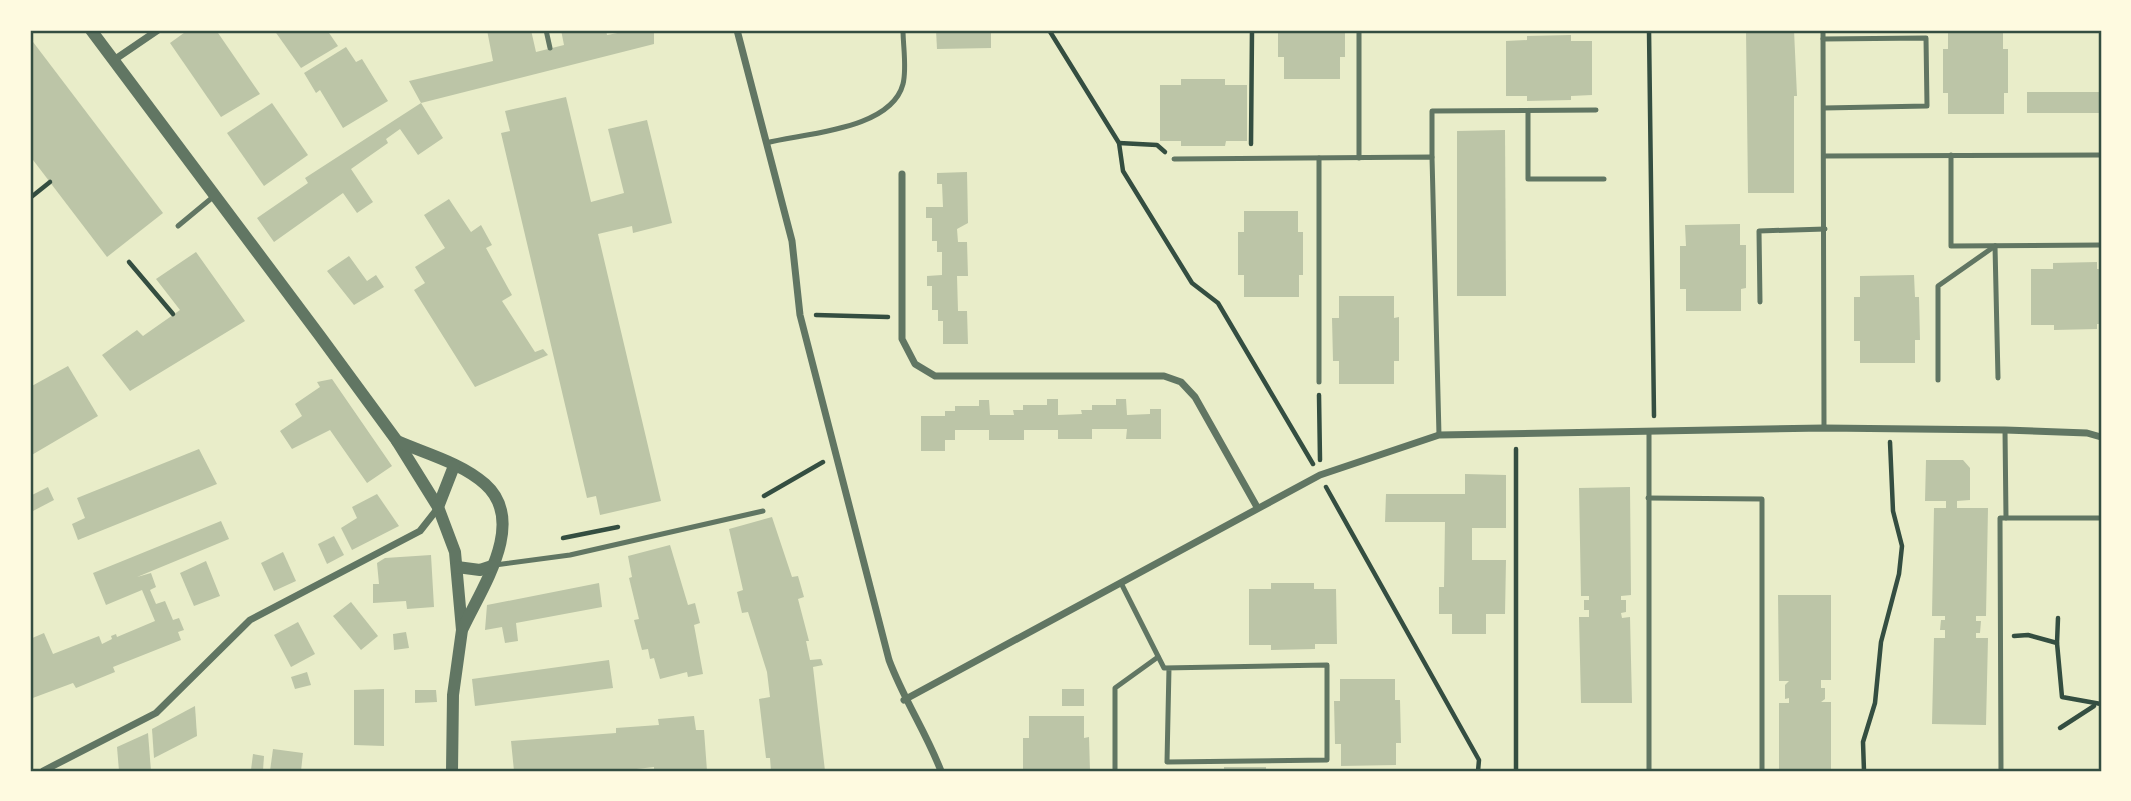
<svg xmlns="http://www.w3.org/2000/svg" width="2131" height="801" font-family="'Alegreya Sans',sans-serif">
<style>
.building{fill:#bcc5a7}
.lines{fill:none;stroke-linecap:round;stroke-linejoin:round}
.path{stroke:#344e41;stroke-width:4.5}
.service{stroke:#617663;stroke-width:5}
.minor{stroke:#617663;stroke-width:7}
.tertiary{stroke:#617663;stroke-width:12}
.neatline{fill:none;stroke:#344e41;stroke-width:2.5}
</style>
<rect width="100%" height="100%" fill="#e9edc9"/>
<g class="building">
<path d="M188,30H216L260,94L221,117L170,43Z"/>
<path d="M274,30H327L338,46L301,68Z"/>
<path d="M487,30H531L536,52L564,45L561,30H606L607,35L633,30H654V44L421,103L443,138L418,155L400,129L386,139L388,143L351,169L373,202L357,213L343,193L274,242L257,218L308,183L305,178L421,103L409,81L493,61Z"/>
<path d="M936,30H991V48L937,49Z"/>
<path d="M1278,30H1345V57H1340V79H1284V57H1278Z"/>
<path d="M1746,30H1794L1797,96H1794V193H1748Z"/>
<path d="M1948,30H2003V49H2008V93H2004V114H1948V93H1943V49H1948Z"/>
<path d="M1571,35V41H1592V95L1571,96V100L1527,101V96H1506V41L1527,40V36Z"/>
<path d="M30,38L163,213L107,257L30,156Z"/>
<path d="M346,47L356,62L362,59L388,101L343,128L320,90L316,93L304,73Z"/>
<path d="M1181,79H1225V85H1247V141H1226L1225,146H1181V141H1160V85H1181Z"/>
<rect x="2027" y="92" width="74" height="21"/>
<path d="M566,97L591,202L624,193L608,129L647,120L672,223L633,233L632,226L598,234L661,501L600,515L596,496L587,498L501,133L510,131L505,111Z"/>
<path d="M272,103L308,155L264,186L227,133Z"/>
<path d="M1505,130L1506,296H1457V131Z"/>
<path d="M967,172L968,223L957,229L958,242H967L968,276H957L958,311H967L968,344H943V321H938V310H932V286H927V276L942,275V252H937V241H932V218H926V207H943L942,184H937V173Z"/>
<path d="M449,199L471,232L481,225L492,245L486,248L512,295L502,301L535,352L543,349L548,355L475,387L414,290L425,283L415,267L445,248L424,215Z"/>
<path d="M1244,211H1298V232H1303V275H1299V297H1244V275H1238V232H1244Z"/>
<path d="M1740,224V245H1746V288L1741,289V311H1686V289H1680V246H1686L1685,225Z"/>
<path d="M196,252L245,321L130,391L102,355L137,330L143,336L180,310L156,279Z"/>
<path d="M349,256L367,281L376,275L384,287L354,305L327,271Z"/>
<path d="M2097,262V269H2101V324H2097V329L2054,330V325H2031V269H2053V263Z"/>
<path d="M1914,275L1915,297H1919L1920,340H1915V363H1860V341H1854V297H1860V276Z"/>
<path d="M1339,296H1394V318L1399,317V361H1394V384H1339V361H1333L1332,318H1339Z"/>
<path d="M68,366L98,416L30,456V387Z"/>
<path d="M332,379L392,466L367,483L330,430L292,449L280,431L302,416L295,404L320,387L317,382Z"/>
<path d="M1047,399H1058V415L1082,414L1081,410H1092V405H1116V399H1126L1127,415L1150,414V409H1161V439H1126L1127,429H1092V439H1058V430H1024V440H989V430H955V440H945V451H921V416H945V411H955V406H979V400H989L990,415H1014L1013,410H1023V405H1047Z"/>
<path d="M199,449L217,484L78,540L72,524L85,518L77,498Z"/>
<path d="M1926,460H1963L1970,468V500L1957,501V508H1988L1986,616H1976V621H1981L1980,633H1976V638H1988L1986,725L1932,724L1934,638H1945V630H1940L1941,620H1945V616H1932L1934,508H1946V501H1925Z"/>
<path d="M1465,474L1506,475V528H1472V560H1506L1505,614H1486V634H1452V614H1439V587H1444L1445,522H1385L1386,494H1465Z"/>
<path d="M48,487L54,500L33,511L30,496Z"/>
<path d="M1630,487L1631,595L1621,596V600H1626V612L1621,613L1622,618L1630,617L1632,703H1581L1579,617H1589V610H1584V600H1589V596H1581L1579,488Z"/>
<path d="M377,494L399,526L352,550L341,528L357,518L352,507Z"/>
<path d="M772,517L792,577L798,576L804,597L798,599L809,641H806L810,660L821,659L823,665L813,667L825,771H771L770,758H766L759,699L770,697L767,672L748,612L742,613L737,592L743,590L729,529Z"/>
<path d="M221,521L229,539L137,577L151,573L156,587L150,590L156,604L165,601L173,620L179,618L184,630L178,632L181,640L113,667L115,672L76,688L73,683L30,699V639L44,633L53,654L99,636L102,644L112,639L111,636L116,634L117,637L155,621L142,590L106,605L93,573Z"/>
<path d="M334,536L344,555L327,564L318,544Z"/>
<path d="M670,545L688,605L695,603L700,623L694,625L703,674L688,677L687,672L660,679L654,658L650,659L648,649L642,650L634,620L639,619L629,578L632,577L628,556Z"/>
<path d="M283,552L296,581L274,591L261,563Z"/>
<path d="M431,555L434,607L407,609L406,601L373,603V584H379L377,563L385,558Z"/>
<path d="M206,561L220,596L194,606L180,573Z"/>
<path d="M599,583L602,607L516,623L518,641L505,643L502,627L485,630L487,605Z"/>
<path d="M1271,583H1314V589H1336L1337,644H1315V649L1271,650V645H1249V589H1271Z"/>
<path d="M1778,595H1831V680H1821V688H1825V699L1821,702H1831V771H1779V703H1789V698L1785,699V685L1789,681H1779Z"/>
<path d="M351,602L378,636L361,650L333,616Z"/>
<path d="M298,622L315,654L291,667L274,635Z"/>
<path d="M406,632L409,648L394,650L393,634Z"/>
<path d="M609,660L613,688L475,706L472,679Z"/>
<path d="M307,672L311,685L295,689L291,677Z"/>
<path d="M1340,679H1395V700H1400L1401,743H1396V765L1341,766V744H1335L1334,701H1340Z"/>
<path d="M384,689V746L354,745V690Z"/>
<rect x="1062" y="689" width="22" height="17"/>
<path d="M415,690H436L437,702L415,703Z"/>
<path d="M195,706L197,736L154,758L152,729Z"/>
<path d="M694,716L696,730H704L707,771H654V767L619,771H514L511,741L616,733V728L659,725L658,719Z"/>
<path d="M1029,716H1084V738L1089,737L1090,771H1023V738H1029Z"/>
<path d="M148,733L151,771H119L117,747Z"/>
<path d="M273,749L303,753L301,771H270Z"/>
<path d="M253,754L264,756L263,771L251,770Z"/>
<rect x="1224" y="767" width="42" height="4"/>
</g>
<g class="lines">
<g class="path">
<path d="M1049,30L1119,143L1123,171L1192,283L1218,303L1313,464"/>
<path d="M1649,30L1654,416"/>
<path d="M1119,143L1157,145L1165,152"/>
<path d="M1251,144L1252,30"/>
<path d="M30,198L50,182"/>
<path d="M129,262L173,314"/>
<path d="M816,315L888,317"/>
<path d="M1319,395L1320,460"/>
<path d="M1516,449V771"/>
<path d="M1326,487L1479,760L1478,771"/>
<path d="M764,496L823,462"/>
<path d="M563,538L618,527"/>
<path d="M2014,636L2028,635L2057,643L2058,618"/>
<path d="M2057,643L2062,697L2101,704"/>
<path d="M2060,728L2094,706"/>
<path d="M1864,771L1863,742L1875,703L1881,642L1899,574L1902,546L1893,511L1890,442"/>
</g>
<g class="service">
<path d="M546,30L550,48"/>
<path d="M1359,30V158"/>
<path d="M1823,30L1824,428"/>
<path d="M1823,39L1926,38L1927,106L1824,108"/>
<path d="M1528,111V179H1604"/>
<path d="M766,143C805,133 891,130 903,84C907,68 903,46 903,30"/>
<path d="M1951,155V246L2101,245"/>
<path d="M1824,156L2101,155"/>
<path d="M1432,157V111L1596,110"/>
<path d="M1319,158V382"/>
<path d="M1174,159L1432,157L1439,435"/>
<path d="M178,226L213,197"/>
<path d="M1995,246L1998,378"/>
<path d="M1760,302L1759,231L1825,229"/>
<path d="M1938,380V286L1995,246"/>
<path d="M2005,430L2006,518"/>
<path d="M1648,498L1762,499V771"/>
<path d="M495,565L570,555L763,511"/>
<path d="M1121,583L1164,668L1327,665V760L1167,762L1169,668"/>
<path d="M1115,771V688L1158,657"/>
<path d="M1649,771V431"/>
<path d="M2001,771L2000,518H2101"/>
</g>
<g class="minor">
<path d="M737,30L792,241L800,315L889,660C904,700 926,732 941,771"/>
<path d="M114,60L158,30"/>
<path d="M902,174V339L915,364L935,376H1164L1181,382L1195,397L1257,507"/>
<path d="M904,700L1320,475L1439,435L1824,428L2005,430L2087,433L2101,437"/>
<path d="M43,771L156,713L250,620L420,531L438,508"/>
</g>
<g class="tertiary">
<path d="M91,30L320,336L397,441L438,507L455,552L462,630L453,695L452,771"/>
<path d="M397,441C424,453 462,463 485,484C528,522 481,589 463,628"/>
<path d="M438,507L454,466"/>
<path d="M457,567L480,570L492,566"/>
</g>
</g>
<rect width="2131" height="801" fill="none" stroke="#fefae0" stroke-width="63"/>
<rect x="32" y="32" width="2068" height="738" class="neatline"/>
</svg>
